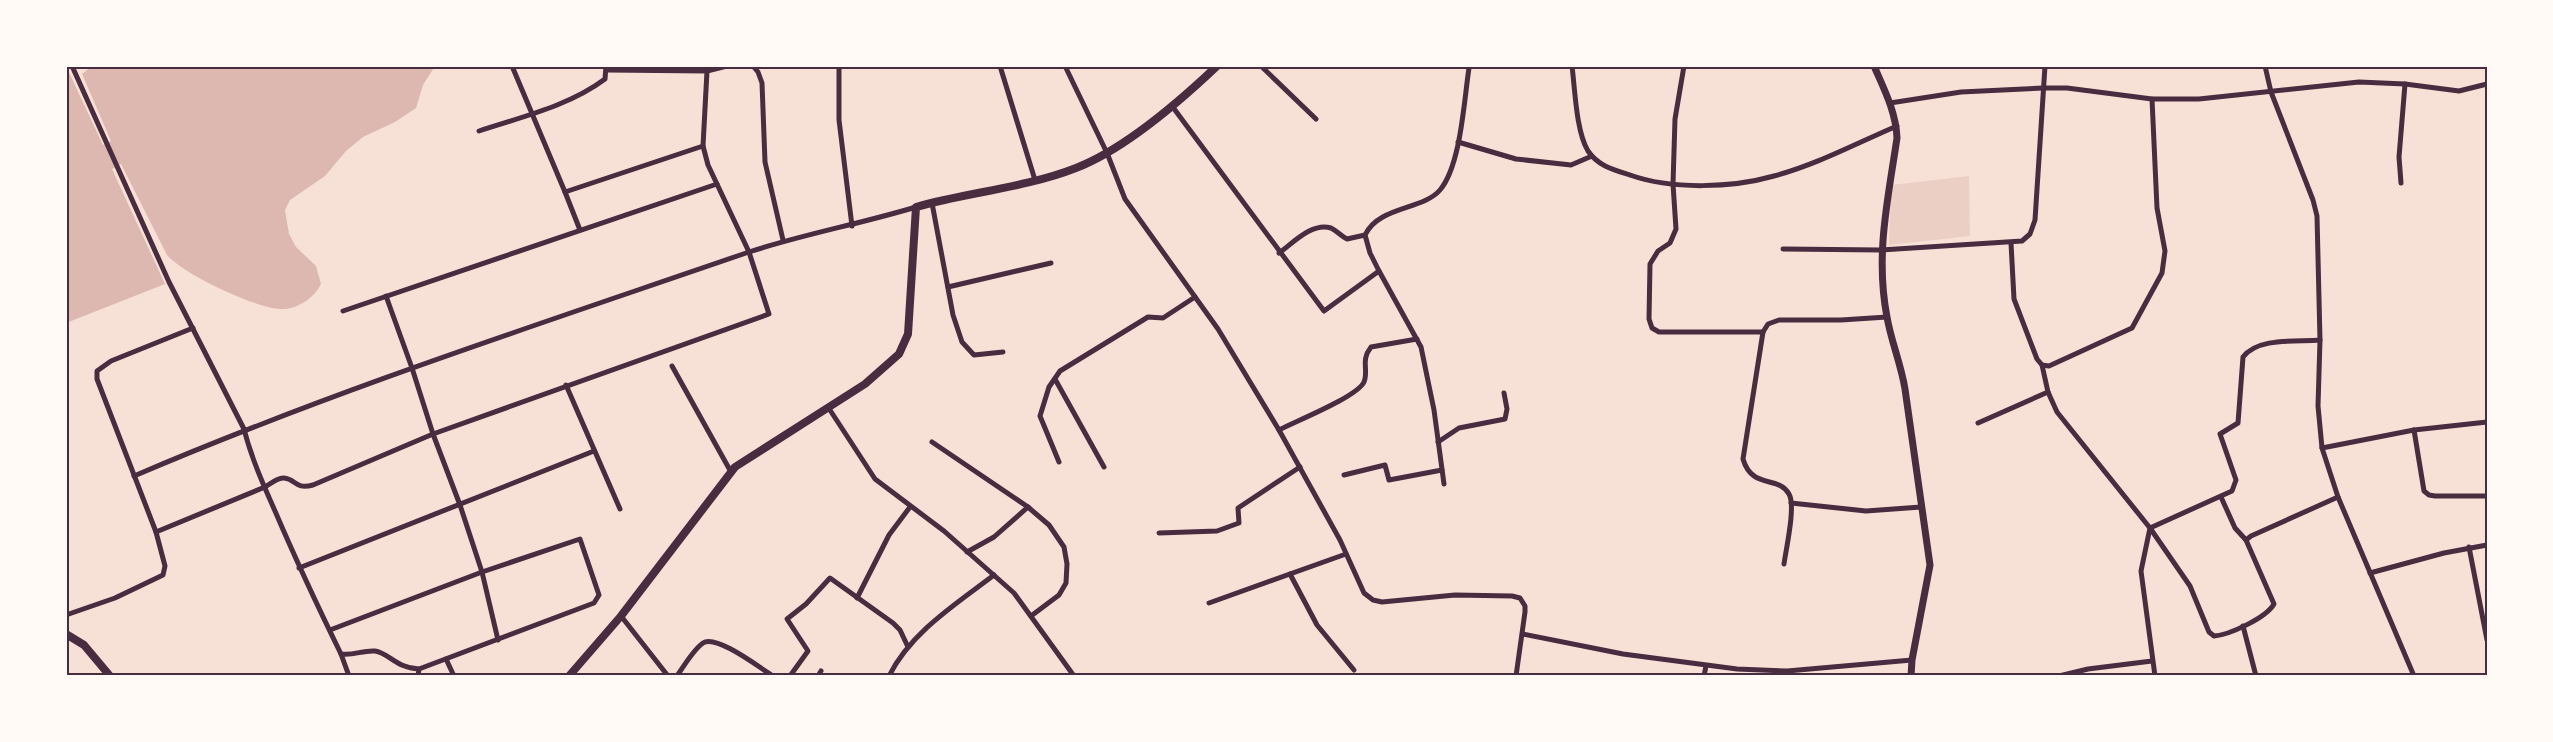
<svg xmlns="http://www.w3.org/2000/svg" width="2553" height="742" font-family="'Fira Sans Condensed',sans-serif">
<style>
.green{fill:#ebcfc5}
.water{fill:#dcb8b0}
.lines{fill:none;stroke-linecap:round;stroke-linejoin:round}
.minor{stroke:#4a2c40;stroke-width:5}
.tertiary{stroke:#4a2c40;stroke-width:7}
.secondary{stroke:#4a2c40;stroke-width:8}
.neatline{fill:none;stroke:#4a2c40;stroke-width:2}
</style>
<rect width="100%" height="100%" fill="#f7e1d7"/>
<path class="green" d="M1969,176L1970,236L1889,245L1891,185Z"/>
<path class="water" d="M66,66L103,145L111,141L82,74L92,66H435L423,85L416,108L395,122L363,137L346,151L325,176L290,200L285,210L289,234L296,247L316,266L321,284C314,298 299,308 284,309C258,310 183,274 167,255L121,164L112,169L165,284L66,323Z"/>
<g class="lines">
<g class="minor">
<path d="M72,66L169,282L244,429C251,457 263,484 275,511C296,560 318,607 341,654C353,656 363,650 375,651C389,653 396,668 419,669"/>
<path d="M512,66L565,192L703,146"/>
<path d="M753,66L758,72L762,83L765,162L783,240"/>
<path d="M839,66V120L852,226"/>
<path d="M1000,66L1035,180"/>
<path d="M1065,66L1107,153L1125,199L1218,329L1279,430L1340,540L1364,593L1373,600L1382,602L1455,595L1512,596L1520,598L1525,606V612L1516,676"/>
<path d="M1261,66L1316,119"/>
<path d="M1572,66C1575,89 1576,131 1588,151C1598,166 1614,170 1630,175C1672,190 1732,188 1774,176C1816,165 1857,143 1897,126"/>
<path d="M1684,66L1675,119L1673,184L1676,229L1670,243L1658,251L1650,264L1649,319L1652,328L1659,332H1763"/>
<path d="M2265,66L2271,92L2313,200L2317,216L2320,340L2318,406L2322,448L2338,497L2414,676"/>
<path d="M707,71L727,66"/>
<path d="M1890,103L1961,92L2044,88H2067L2152,99H2199L2359,82L2405,84L2459,91L2487,84"/>
<path d="M1172,106L1324,311L1379,271L1421,347L1434,410L1444,484"/>
<path d="M479,131C521,117 569,106 605,79L606,66"/>
<path d="M1458,142L1516,159L1571,165L1592,156"/>
<path d="M2401,183L2399,157L2405,84"/>
<path d="M565,192L580,230"/>
<path d="M932,203L953,315L962,342L974,355L1003,352"/>
<path d="M2011,243L2014,299L2037,359L2042,365L2049,366L2132,328L2162,273L2165,251L2157,208L2152,99"/>
<path d="M1783,249L1881,250L2022,241L2030,234L2035,220L2045,66"/>
<path d="M1279,253C1293,243 1312,222 1331,228C1337,231 1341,236 1347,239L1365,235"/>
<path d="M1379,271L1370,253L1365,235C1379,206 1423,210 1440,190C1461,165 1464,100 1469,68"/>
<path d="M948,287L1051,263"/>
<path d="M386,296L412,368L433,434L460,505L482,572L498,640"/>
<path d="M343,311L717,184"/>
<path d="M2042,365L2048,392L2057,412L2150,528L2190,586L2209,632L2214,636C2229,635 2266,618 2274,604L2246,540L2251,536L2338,497"/>
<path d="M672,366L731,472"/>
<path d="M1055,379L1104,467"/>
<path d="M566,385L620,509"/>
<path d="M828,407L875,479L944,531L1014,593L1074,676"/>
<path d="M1978,423L2048,392"/>
<path d="M1279,430C1296,421 1357,397 1364,382C1369,370 1360,361 1371,347L1417,339"/>
<path d="M2414,430L2424,491L2429,495L2435,496H2487"/>
<path d="M932,442L1028,507L1049,525L1064,547L1067,564L1066,583L1059,595L1031,616"/>
<path d="M1438,442L1459,428L1505,419L1507,409L1504,393"/>
<path d="M2322,448L2414,430L2487,422"/>
<path d="M1059,462L1040,416L1049,387L1060,371L1148,317L1163,318L1195,297"/>
<path d="M1344,475L1385,465L1389,480L1442,470"/>
<path d="M134,476C335,390 543,323 749,252C804,234 860,224 916,207"/>
<path d="M2221,497L2235,528L2246,540"/>
<path d="M1791,503L1866,511L1921,507"/>
<path d="M156,532L265,487C270,484 278,477 284,478C296,479 295,490 313,485L433,434L769,314L749,252L708,165L703,146L707,71L607,70"/>
<path d="M1159,533L1217,531L1239,523L1238,508L1300,467"/>
<path d="M2469,547L2487,640"/>
<path d="M967,552L994,537L1028,507"/>
<path d="M1784,564C1786,549 1796,506 1789,494C1779,475 1752,490 1743,459L1763,332L1768,324L1779,320H1841L1887,317"/>
<path d="M299,568L594,451"/>
<path d="M2370,573L2444,553L2487,545"/>
<path d="M1290,574L1317,625L1354,670"/>
<path d="M857,598L889,535L910,507"/>
<path d="M1209,603L1346,554"/>
<path d="M66,615L115,598L163,575L165,566L156,532L97,379V371L111,361L193,328"/>
<path d="M621,616L668,676"/>
<path d="M2243,626L2256,676"/>
<path d="M330,630L482,572L580,539L599,595L594,603L419,669L418,676"/>
<path d="M1523,634L1623,654L1737,669L1787,671L1912,660"/>
<path d="M341,654L349,676"/>
<path d="M446,659L454,676"/>
<path d="M677,676C684,666 693,650 703,643C716,634 760,668 773,676"/>
<path d="M790,676L808,651L787,619L806,604L830,578L893,623L900,630L908,647"/>
<path d="M818,676L821,671"/>
<path d="M889,676C911,632 956,604 994,575"/>
<path d="M1704,676L1706,666"/>
<path d="M2059,676L2088,669L2152,661"/>
<path d="M2155,676L2141,571L2150,528L2232,491L2236,480L2220,434L2238,423L2243,357C2258,337 2297,342 2320,340"/>
</g>
<path class="tertiary" d="M1874,66C1884,89 1896,112 1897,138C1888,199 1875,255 1887,317C1891,341 1901,364 1905,389L1930,565L1912,660L1911,676"/>
<g class="secondary">
<path d="M66,634L84,645L110,676"/>
<path d="M569,676L621,616L735,467L865,384L899,354L908,334L916,207C968,192 1025,188 1076,168C1125,149 1179,102 1217,66"/>
</g>
</g>
<rect width="2553" height="742" fill="none" stroke="#fffaf5" stroke-width="135"/>
<rect x="68" y="68" width="2418" height="606" class="neatline"/>
</svg>
